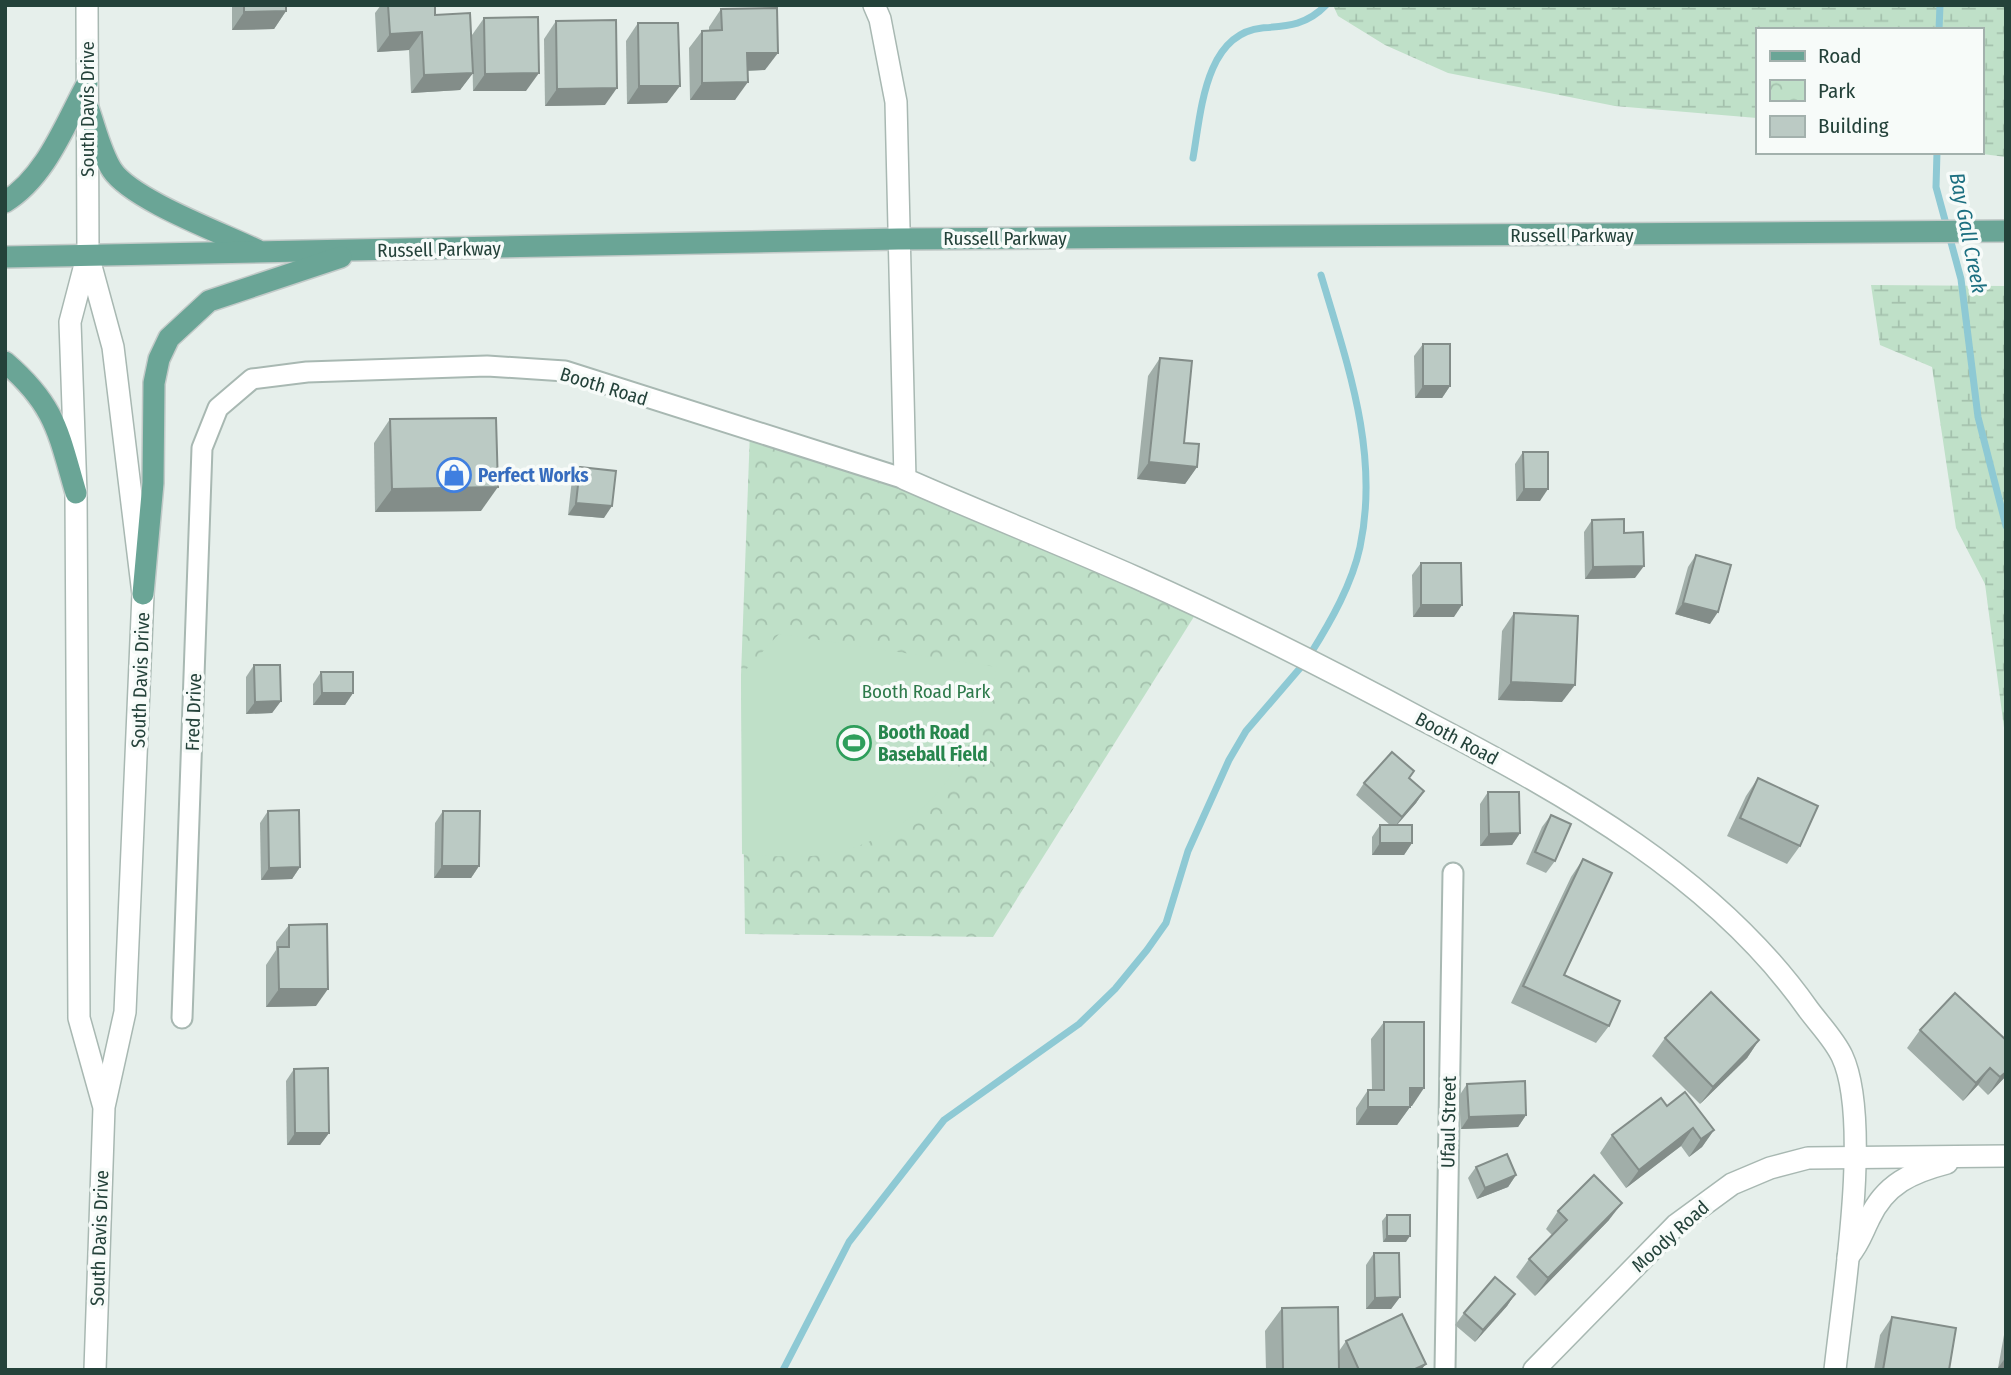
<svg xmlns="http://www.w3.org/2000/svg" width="2011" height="1375" font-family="'Fira Sans Condensed',sans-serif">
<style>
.wetland{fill:url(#wetland-marsh)}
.park{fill:url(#park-crowns)}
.garden{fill:#bfe0c8}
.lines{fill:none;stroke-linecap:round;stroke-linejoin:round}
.stream{stroke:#8ec9d4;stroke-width:7}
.minor-casing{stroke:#a8b8b2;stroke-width:23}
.tertiary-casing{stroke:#a8b8b2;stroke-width:24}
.primary-casing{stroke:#c2cac8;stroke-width:24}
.minor{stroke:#fff;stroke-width:19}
.tertiary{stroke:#fff;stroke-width:21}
.primary{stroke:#6aa596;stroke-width:21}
.wall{fill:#a1aea9}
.shaded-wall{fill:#838d89}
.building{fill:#bbcac4;stroke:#838d89;stroke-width:2}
.labels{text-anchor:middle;stroke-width:7;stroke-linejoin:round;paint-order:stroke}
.street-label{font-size:19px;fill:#24423a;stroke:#f7fbf9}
.shop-label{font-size:19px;font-weight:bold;fill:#366cbe;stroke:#f7fbf9;text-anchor:start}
.park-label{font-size:19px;fill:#2d7a4b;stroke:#f7fbf9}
.leisure-label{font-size:19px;font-weight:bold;fill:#27864d;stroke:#f7fbf9;text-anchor:start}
.water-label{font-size:21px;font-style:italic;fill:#1c6f80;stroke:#f7fbf9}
</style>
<defs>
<pattern id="wetland-marsh" width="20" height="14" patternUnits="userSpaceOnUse" patternTransform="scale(1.75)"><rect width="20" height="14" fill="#bfe0c8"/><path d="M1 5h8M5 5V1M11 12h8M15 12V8" fill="none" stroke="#a4c1ad"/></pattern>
<pattern id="park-crowns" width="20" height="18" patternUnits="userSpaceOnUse" patternTransform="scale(1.75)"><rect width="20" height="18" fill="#bfe0c8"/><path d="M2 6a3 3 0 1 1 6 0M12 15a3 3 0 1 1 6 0" fill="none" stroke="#a4c1ad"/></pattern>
</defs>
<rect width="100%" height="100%" fill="#e6efeb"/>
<g class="wetland">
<path d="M1333,5H2006V157L1967,152H1981V30H1757V118L1615,106L1448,73L1385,45L1338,16Z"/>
<path d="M1871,285L2006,286V743L1985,584L1956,528L1932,367L1880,345Z"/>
</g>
<path class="park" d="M750,431L905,479L1200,607L993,937L745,934L741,675Z"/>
<path class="garden" d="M779,634L997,667C989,705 963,764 938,792C912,823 862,851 822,855C795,858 769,856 742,854L741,675Z"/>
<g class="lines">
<g class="stream">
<path d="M1939,30L1940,5"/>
<path d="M1937,152L1936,187L1961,279L1978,417L2006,526"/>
<path d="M1193,158C1201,114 1204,34 1262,28C1288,26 1307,25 1326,5"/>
<path d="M1311,653C1331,621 1352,584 1360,547C1380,453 1347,363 1321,275"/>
<path d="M783,1370L849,1242L944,1120L1079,1024L1115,989L1147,950L1166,923L1188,851L1229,760L1246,731L1301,667"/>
</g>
<g class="minor-casing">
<g id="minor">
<path d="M182,1018L202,448L218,408L252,379L307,372L487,366L565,371L905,479"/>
<path d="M1445,1370L1453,873"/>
</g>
</g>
<g class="tertiary-casing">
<g id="tertiary">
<path d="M87,5L88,255L113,347L143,594L125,1012L104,1107L95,1370"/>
<path d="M874,5L880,19L896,102L905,479C982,513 1060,544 1137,578C1236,622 1332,671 1427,722C1568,796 1715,877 1808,1009C1819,1024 1834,1039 1842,1056C1872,1120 1843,1295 1835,1370"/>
<path d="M87,257L70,322L76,493L79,1018L103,1104"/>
<path d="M1848,1257C1860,1242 1861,1235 1869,1219C1885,1184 1912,1172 1947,1163"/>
<path d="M1534,1370L1676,1225L1732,1184L1770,1168L1808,1158L2006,1156"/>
</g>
</g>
<g class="primary-casing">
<g id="primary">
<path d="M87,105C95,126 100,151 112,170C132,200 222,233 257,250"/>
<path d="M5,202C46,177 65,124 87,84"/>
<path d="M5,257L898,239L2006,231"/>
<path d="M5,362C56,406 58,432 76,493"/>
<path d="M143,594L153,483L154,383L159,359L169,338L209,301L341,257"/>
</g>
</g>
<use href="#minor" class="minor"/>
<use href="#tertiary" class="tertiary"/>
<use href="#primary" class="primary"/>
</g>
<g class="wall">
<path d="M232,5H286V11L274,29L232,30Z"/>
<path d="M381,5H435V15L473,73L460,90L411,93L409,50L377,52L375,13Z"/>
<path d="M721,9L765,70L748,71L735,100H690L689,48L702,31H709V27Z"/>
<path d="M484,18L526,91H473L472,35Z"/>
<path d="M556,21L605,105L545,106L544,39Z"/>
<path d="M638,23L667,103L627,104L626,41Z"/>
<path d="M1423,344L1450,386L1442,398H1415L1414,356Z"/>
<path d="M1160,358L1184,443L1197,467L1185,484L1137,479L1148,376Z"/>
<path d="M390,419L481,511L375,512L374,443Z"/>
<path d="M1523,452L1540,501H1516L1515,464Z"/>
<path d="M580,467L604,518L568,515L572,479Z"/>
<path d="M1592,520L1624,533L1635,578L1585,579L1584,532Z"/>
<path d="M1696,555L1710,624L1675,614L1688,567Z"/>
<path d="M1421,563L1454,617H1413L1412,575Z"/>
<path d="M1514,613L1562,702L1498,700L1502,631Z"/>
<path d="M254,665L281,701L272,713L246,714V677Z"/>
<path d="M321,672L353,693L345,705H313V684Z"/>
<path d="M1414,771L1409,778L1424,791L1416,803L1397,825L1412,843L1404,855H1372V837L1380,825H1390L1356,795L1364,783Z"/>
<path d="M1758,778L1800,846L1787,864L1727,836L1746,796Z"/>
<path d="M1488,792L1520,833L1512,845L1480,846V804Z"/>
<path d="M268,811L300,867L292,879L261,880L260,823Z"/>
<path d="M443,811L479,866L471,878H434L435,823Z"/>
<path d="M1551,815L1555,861L1546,873L1526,864L1542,827Z"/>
<path d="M1583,859L1564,975L1609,1026L1596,1043L1511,1003L1571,877Z"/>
<path d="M289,925L316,1006L266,1007V965L276,950V942Z"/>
<path d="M1384,1022L1412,1106H1410V1107L1397,1125H1356V1108L1368,1090H1372L1371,1039Z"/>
<path d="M1920,1030L2006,1076L1988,1095L1978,1085L1963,1101L1907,1048Z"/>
<path d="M1665,1038L1759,1040L1747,1058L1700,1104L1652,1056Z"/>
<path d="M294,1069L329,1133L320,1145H287L286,1081Z"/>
<path d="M1467,1084L1526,1115L1518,1127L1461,1129L1459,1096Z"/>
<path d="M1667,1106L1714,1130L1702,1147L1689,1157L1681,1146L1626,1188L1600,1153L1612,1135Z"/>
<path d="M1476,1167L1516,1175L1508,1187L1477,1199L1468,1178Z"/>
<path d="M1558,1211L1609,1220L1535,1296L1516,1277L1529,1259L1552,1235L1546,1229Z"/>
<path d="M1387,1215L1406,1242H1383L1382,1221Z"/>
<path d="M1374,1253L1400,1297L1391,1309H1366V1265Z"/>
<path d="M1515,1294L1507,1306L1475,1342L1455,1325L1464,1313Z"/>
<path d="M1282,1308L1339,1351L1346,1341L1421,1370H1266L1265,1331Z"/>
<path d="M1892,1317L1949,1370H1874L1880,1335Z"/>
<path d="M2006,1332V1370L1998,1368L2004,1335Z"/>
</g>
<g class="shaded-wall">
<path d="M286,11L274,29L232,30L244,12Z"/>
<path d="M422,32L409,50L377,52L390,34Z"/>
<path d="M747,53H778L765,70L735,71Z"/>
<path d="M473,73L460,90L411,93L424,75Z"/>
<path d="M539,73L526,91H473L485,74Z"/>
<path d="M748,82L735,100H690L702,83Z"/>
<path d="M639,86H680L667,103L627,104Z"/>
<path d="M617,88L605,105L545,106L557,89Z"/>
<path d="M1423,386H1450L1442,398H1415Z"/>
<path d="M1149,462L1197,467L1185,484L1137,479Z"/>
<path d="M498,487L481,511L375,512L392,489Z"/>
<path d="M1524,489H1548L1540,501H1516Z"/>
<path d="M576,503L612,506L604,518L568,515Z"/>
<path d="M1644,566L1635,578L1585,579L1593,567Z"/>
<path d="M1683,603L1718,612L1710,624L1675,614Z"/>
<path d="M1421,605H1462L1454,617H1413Z"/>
<path d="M1511,682L1575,685L1562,702L1498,700Z"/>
<path d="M322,693H353L345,705H313Z"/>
<path d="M281,701L272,713L246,714L255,702Z"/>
<path d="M1424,791L1416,803L1394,828L1402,817Z"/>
<path d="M1520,833L1512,845L1480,846L1489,834Z"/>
<path d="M1380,843H1412L1404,855H1372Z"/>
<path d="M442,866H479L471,878H434Z"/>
<path d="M300,867L292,879L261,880L269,868Z"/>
<path d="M279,989H328L316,1006L266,1007Z"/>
<path d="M1759,1040L1747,1058L1700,1104L1713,1087Z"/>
<path d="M1990,1068L1978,1085L1963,1101L1976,1083Z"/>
<path d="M2006,1072V1076L1988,1095L2000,1077Z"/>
<path d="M1410,1088H1424L1412,1106H1397Z"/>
<path d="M1368,1107H1410L1397,1125H1356Z"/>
<path d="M1526,1115L1518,1127L1461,1129L1469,1117Z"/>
<path d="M1693,1128L1681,1146L1626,1188L1639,1170Z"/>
<path d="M1714,1130L1702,1147L1689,1157L1701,1139Z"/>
<path d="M295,1133H329L320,1145H287Z"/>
<path d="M1516,1175L1508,1187L1477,1199L1485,1188Z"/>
<path d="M1622,1203L1609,1220L1535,1296L1548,1278Z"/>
<path d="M1387,1236H1410L1406,1242H1383Z"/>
<path d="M1515,1294L1507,1306L1475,1342L1483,1330Z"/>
<path d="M1400,1297L1391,1309H1366L1375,1298Z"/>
<path d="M2006,1357V1370L1998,1368Z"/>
<path d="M1426,1364L1421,1370H1413Z"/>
</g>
<g class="building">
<path d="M244,5H286V11L244,12Z"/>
<path d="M388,5H435V15L470,13L473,73L424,75L422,32L390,34Z"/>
<path d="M777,8L778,53H747L748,82L702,83V31L722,30L721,9Z"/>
<path d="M538,17L539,73L485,74L484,18Z"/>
<path d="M616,20L617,88L557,89L556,21Z"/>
<path d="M638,23H678L680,86H639Z"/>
<rect x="1423" y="344" width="27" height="42"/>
<path d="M1160,358L1192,361L1184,443L1199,444L1197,467L1149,462Z"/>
<path d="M496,418L498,487L392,489L390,419Z"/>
<path d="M1523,452H1548V489H1524Z"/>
<path d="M580,467L616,471L612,506L576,503Z"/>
<path d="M1624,519V533L1643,532L1644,566L1593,567L1592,520Z"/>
<path d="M1696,555L1731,565L1718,612L1683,603Z"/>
<path d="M1421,563H1461L1462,605H1421Z"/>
<path d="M1514,613L1578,616L1575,685L1511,682Z"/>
<path d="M254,665H280L281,701L255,702Z"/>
<path d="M321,672H353V693H322Z"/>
<path d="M1392,752L1414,771L1409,778L1424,791L1402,817L1364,783Z"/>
<path d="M1758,778L1818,806L1800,846L1740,818Z"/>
<path d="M1488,792H1519L1520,833L1489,834Z"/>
<path d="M299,810L300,867L269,868L268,811Z"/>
<path d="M443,811H480L479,866H442Z"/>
<path d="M1551,815L1571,824L1555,861L1535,852Z"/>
<rect x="1380" y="825" width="32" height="18"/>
<path d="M1583,859L1612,873L1564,975L1620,1001L1609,1026L1523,986Z"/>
<path d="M327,924L328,989H279L278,947H289V925Z"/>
<path d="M1711,992L1759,1040L1713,1087L1665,1038Z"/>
<path d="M1955,993L2006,1040V1072L2000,1077L1990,1068L1976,1083L1920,1030Z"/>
<path d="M1384,1022H1424V1088H1410V1107H1368V1090H1384Z"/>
<path d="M328,1068L329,1133H295L294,1069Z"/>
<path d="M1525,1081L1526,1115L1469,1117L1467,1084Z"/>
<path d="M1685,1092L1714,1130L1701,1139L1693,1128L1639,1170L1612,1135L1661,1098L1667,1106Z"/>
<path d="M1507,1154L1516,1175L1485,1188L1476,1167Z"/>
<path d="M1594,1175L1622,1203L1548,1278L1529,1259L1567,1220L1558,1211Z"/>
<rect x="1387" y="1215" width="23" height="21"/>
<path d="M1374,1253H1399L1400,1297L1375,1298Z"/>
<path d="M1495,1277L1515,1294L1483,1330L1464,1313Z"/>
<path d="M1338,1307L1339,1370H1283L1282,1308Z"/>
<path d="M1402,1314L1426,1364L1413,1370H1359L1346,1341Z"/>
<path d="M1892,1317L1956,1328L1949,1370H1883Z"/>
</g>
<defs>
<g id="shop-ring" transform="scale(1.75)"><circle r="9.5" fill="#f7fbf9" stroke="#3f7fe0" stroke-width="1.5"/><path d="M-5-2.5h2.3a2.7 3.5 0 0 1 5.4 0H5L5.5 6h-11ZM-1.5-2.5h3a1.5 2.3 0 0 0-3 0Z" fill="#3f7fe0"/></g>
<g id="stadium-ring" transform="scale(1.75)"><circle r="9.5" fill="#f7fbf9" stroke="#2e9e5b" stroke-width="1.5"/><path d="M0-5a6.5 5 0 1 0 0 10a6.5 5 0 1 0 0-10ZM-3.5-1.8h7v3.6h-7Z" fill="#2e9e5b"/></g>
</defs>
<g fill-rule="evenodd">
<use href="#shop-ring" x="454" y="475"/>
<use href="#stadium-ring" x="854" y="743"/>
</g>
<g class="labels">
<g class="street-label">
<text transform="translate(87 109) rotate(-90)" y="7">South Davis Drive</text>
<text x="1572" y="242">Russell Parkway</text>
<text x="1005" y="245">Russell Parkway</text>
<text transform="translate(439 249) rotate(-1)" y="7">Russell Parkway</text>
<text transform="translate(604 386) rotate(17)" y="7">Booth Road</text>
<text transform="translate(140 680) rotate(-88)" y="7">South Davis Drive</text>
<text transform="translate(193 712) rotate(-88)" y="7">Fred Drive</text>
<text transform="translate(1457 738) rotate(28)" y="7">Booth Road</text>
<text transform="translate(1448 1122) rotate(-89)" y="7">Ufaul Street</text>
<text transform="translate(1670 1236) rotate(-42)" y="7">Moody Road</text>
<text transform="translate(99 1238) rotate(-88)" y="7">South Davis Drive</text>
</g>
<g class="shop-label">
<text x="478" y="482">Perfect Works</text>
</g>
<g class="park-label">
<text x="926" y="698">Booth Road Park</text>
</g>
<g class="leisure-label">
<text x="878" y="739">Booth Road<tspan x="878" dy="22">Baseball Field</tspan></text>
</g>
<g class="water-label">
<text transform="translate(1968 233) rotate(79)" y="7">Bay Gall Creek</text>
</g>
</g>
<rect width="2011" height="1375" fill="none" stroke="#24423a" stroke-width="14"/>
<rect x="1756" y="28" width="228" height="126" fill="#f7fbf9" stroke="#a3b1ad" stroke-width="2"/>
<rect x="1770" y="51" width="35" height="10" fill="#6aa596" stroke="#a3b1ad" stroke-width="2"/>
<text x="1818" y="63" font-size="21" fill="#24423a">Road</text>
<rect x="1770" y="80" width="35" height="21" fill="url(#park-crowns)" stroke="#a3b1ad" stroke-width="2"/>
<text x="1818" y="98" font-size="21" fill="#24423a">Park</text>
<rect x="1770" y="116" width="35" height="21" fill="#bbcac4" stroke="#a3b1ad" stroke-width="2"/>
<text x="1818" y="133" font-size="21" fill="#24423a">Building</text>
</svg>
